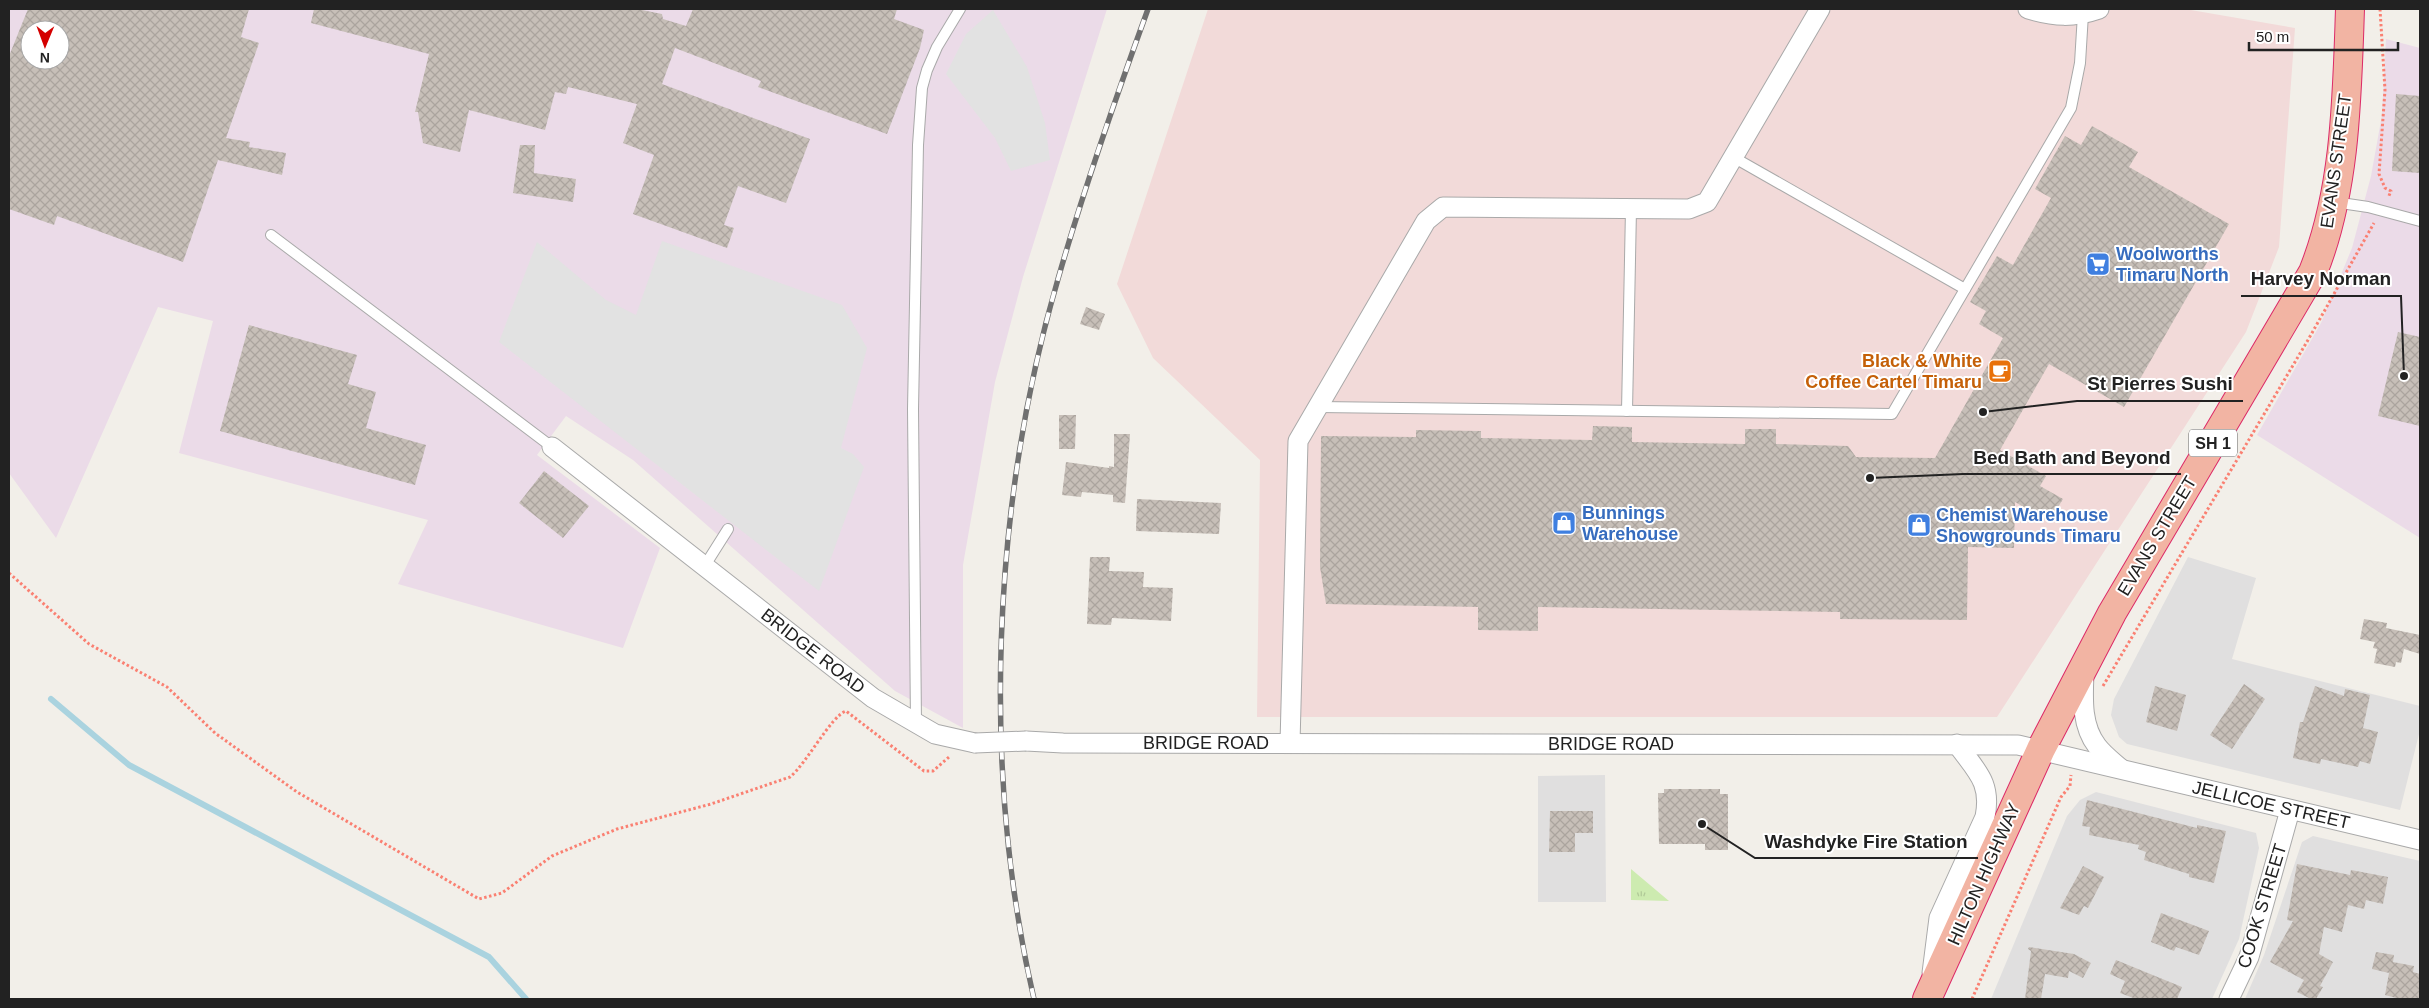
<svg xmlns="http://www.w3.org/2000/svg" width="2429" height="1008" font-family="Arial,sans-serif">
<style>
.residential{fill:#e0dfdf}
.commercial{fill:#f2dad9}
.industrial{fill:#ebdbe8;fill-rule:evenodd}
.grass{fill:url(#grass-tufts)}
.parking{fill:#e2e2e2}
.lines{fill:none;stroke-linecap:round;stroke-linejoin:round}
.stream{stroke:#aad3df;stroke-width:6}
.building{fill:url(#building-cross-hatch);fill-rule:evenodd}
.service-casing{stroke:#a9a9a9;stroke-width:12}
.minor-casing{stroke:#a9a9a9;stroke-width:21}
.trunk-casing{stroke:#dc2a67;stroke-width:30}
.path{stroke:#fa8072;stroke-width:3;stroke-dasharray:2.5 2.5;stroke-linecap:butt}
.service{stroke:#fff;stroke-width:10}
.minor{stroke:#fff;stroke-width:19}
.trunk{stroke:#f2b4a3;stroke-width:28}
.rail-casing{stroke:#707070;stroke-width:5.5}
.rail{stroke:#fff;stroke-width:4;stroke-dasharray:11;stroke-linecap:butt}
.minor-bridge-casing{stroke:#a9a9a9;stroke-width:21;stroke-linecap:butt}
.minor-bridge{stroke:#fff;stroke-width:19}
.labels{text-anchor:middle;stroke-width:4;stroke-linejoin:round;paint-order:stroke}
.shield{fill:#fff;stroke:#646464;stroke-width:1}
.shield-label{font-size:16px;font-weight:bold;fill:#222}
.street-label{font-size:18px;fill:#222;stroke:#fff}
.shop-label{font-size:18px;font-weight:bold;fill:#366cbe;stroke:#fff;text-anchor:start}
.food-label{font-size:18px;font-weight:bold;fill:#c56008;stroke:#fff;text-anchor:end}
.leader{fill:none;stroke:#222;stroke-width:2}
.callout-dot{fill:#222;stroke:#fff;stroke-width:2}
.callout-label{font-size:19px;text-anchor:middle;font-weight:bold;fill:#222;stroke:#fff;stroke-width:4;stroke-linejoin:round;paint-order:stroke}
</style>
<defs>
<pattern id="grass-tufts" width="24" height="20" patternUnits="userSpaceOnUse" patternTransform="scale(1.25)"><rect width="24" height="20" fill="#cdebb0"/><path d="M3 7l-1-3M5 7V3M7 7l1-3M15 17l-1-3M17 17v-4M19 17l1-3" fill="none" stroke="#b0c997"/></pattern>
<pattern id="building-cross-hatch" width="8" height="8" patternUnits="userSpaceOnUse" patternTransform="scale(1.25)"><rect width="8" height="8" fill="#c7bfb8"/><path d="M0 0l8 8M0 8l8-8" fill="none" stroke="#aba49e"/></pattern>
</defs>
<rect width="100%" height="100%" fill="#f2efe9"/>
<g class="residential">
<path d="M2188,557L2256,578L2232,659L2420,706V730L2400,810L2127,744L2119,737L2111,715L2114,699Z"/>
<path d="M1605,775L1606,902H1538V776Z"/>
<path d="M2096,792L2256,833L2259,848L2239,939L2212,999H1991L2067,816L2080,800Z"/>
<path d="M2313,836L2420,861V999H2245L2264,955L2302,842Z"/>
</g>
<path class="commercial" d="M1208,9H2185L2295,28L2279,247L2246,332L1997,717H1257L1260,460L1153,358L1117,284Z"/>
<g class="industrial">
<path d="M9,9H1107L1023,277L995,382L963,565V728L895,691L633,460L566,416L537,455L660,548L623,648L398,584L428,520L179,453L213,321L158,307L56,538L9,473ZM30,30H60V60H30Z"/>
<path d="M2386,39L2420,48V538L2257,435L2321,323L2352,248L2371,176L2382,115Z"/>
</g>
<path class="grass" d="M1631,869L1669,901L1631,900Z"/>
<g class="parking">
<path d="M993,10L1027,67L1045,123L1050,160L1011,171L995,138L946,74L966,34Z"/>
<path d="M662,241L842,305L867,348L841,448L853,454L864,467L819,591L499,342L537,242L606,300L636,315Z"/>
</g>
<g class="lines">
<path class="stream" d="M51,699L129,765L489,957L526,999"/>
</g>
<g class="building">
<path d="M28,9H249L241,37L259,43L226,138L250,142L249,147L286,153L282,175L218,160L183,262L57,216L54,225L9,209V56ZM30,30H60V60H30Z"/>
<path d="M314,9H637L662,14L663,19L686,26L693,9H897L894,19L924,30L920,48L887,134L758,87L761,81L675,48L662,84L810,139L786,203L738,186L724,225L734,228L727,248L633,214L654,155L623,143L637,104L568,87L566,94L555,92L545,130L469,110L460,152L430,145L423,143L418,112H415L429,54L311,23Z"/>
<path d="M2396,94L2420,96V173L2392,171Z"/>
<path d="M2092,126L2138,152L2129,167L2229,224L2124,407L2049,364L2000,450L2046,476L2040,486L2063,499L2049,522L2015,502L2014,548L1968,547L1967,620L1840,619V612L1538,607V631L1478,630V607L1326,604L1320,567L1321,436L1416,437V430L1481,431V438L1592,440L1593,426L1632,427V442L1745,444V429H1776V444L1848,446L1856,457L1935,458L2003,338L1979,324L1986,311L1970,302L1997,256L2013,265L2051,198L2035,189L2065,136L2081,145Z"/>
<path d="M520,145H535L534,173L576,179L573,202L513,193Z"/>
<path d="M1086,307L1105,314L1099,330L1080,324Z"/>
<path d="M249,325L357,355L348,384L376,392L366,428L426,445L415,485L220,431Z"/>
<path d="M2398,332L2420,337V426L2378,416Z"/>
<path d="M1059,415H1076L1075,449H1059Z"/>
<path d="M1114,434H1130L1125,503L1113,502V495L1082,492L1081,497L1062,495L1066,462L1109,468V466L1114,467Z"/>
<path d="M544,471L589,506L563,538L519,503Z"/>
<path d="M1137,499L1221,503L1219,534L1136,531Z"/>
<path d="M1090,557H1110L1109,571L1144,572L1143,587L1173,588L1171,621L1112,618L1111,625L1087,624Z"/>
<path d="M2364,619L2387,623L2386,628L2420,635V654L2404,649L2401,663L2396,662L2395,667L2374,663L2377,649L2373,648L2375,642L2360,639Z"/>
<path d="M2244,684L2265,699L2232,749L2210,735Z"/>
<path d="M2155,686L2186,695L2177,731L2146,722Z"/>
<path d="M2315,686L2344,696L2345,689L2370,695L2363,728L2378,732L2370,764L2360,761L2358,767L2321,759L2320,764L2293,758L2300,722H2303Z"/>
<path d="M1664,789H1720V794H1728V850H1705V844H1659L1658,793H1664Z"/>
<path d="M2087,800L2197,828V825L2226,831L2214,883L2189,877V874L2144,860L2146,852L2138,849L2139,845L2089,835L2090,827L2082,826Z"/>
<path d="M1550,811H1593V833H1575V852H1549Z"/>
<path d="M2297,864L2350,875L2351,870L2388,877L2383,904L2366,900L2364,909L2348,905L2342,932L2324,927L2319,954L2333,962L2320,986L2323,987L2316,999H2311L2297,992L2304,980L2270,962L2293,921L2287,920Z"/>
<path d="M2083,866L2104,877L2088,908L2084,906L2079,915L2060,908Z"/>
<path d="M2161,913L2209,931L2199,955L2176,947L2174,951L2151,942Z"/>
<path d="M2029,947L2074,954L2091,963L2083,978L2069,971L2068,978L2045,974L2041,999H2025L2031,951L2028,949Z"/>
<path d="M2376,952L2394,955L2393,962L2414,966L2413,972L2420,974V999H2400L2385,995L2389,973L2372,969Z"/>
<path d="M2116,960L2182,987L2177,999H2136L2120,993L2125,981L2110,974Z"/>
</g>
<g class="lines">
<g class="service-casing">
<g id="service">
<path d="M1733,157L1965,289"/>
<path d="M2334,202L2368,207L2420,221"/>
<path d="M271,235L552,447"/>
<path d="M1318,407L1892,414L2071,108L2080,63L2083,14"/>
<path d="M1627,411L1631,209"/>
<path d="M704,567L728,529"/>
<path d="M916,724L913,409L918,145L922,88L927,70L937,47L960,9"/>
</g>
</g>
<g class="minor-casing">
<g id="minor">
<path d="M2028,9C2055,17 2073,18 2099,9"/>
<path d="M552,447L873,698L935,734L975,743"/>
<path d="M2084,673C2083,698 2081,725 2097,746C2103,754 2112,761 2120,768"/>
<path d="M1026,741L1063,743L2018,745L2420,840"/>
<path d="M1290,743L1298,441L1426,221L1443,207L1689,209L1707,202L1820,9"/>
<path d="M1932,973L1939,918L1985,817C1992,782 1976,771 1957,744"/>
<path d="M2229,999L2249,957L2290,810"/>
</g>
</g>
<g class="trunk-casing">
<path id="trunk" d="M1927,999L2041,749L2112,613L2313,272C2346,190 2347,96 2350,9"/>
</g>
<g class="path">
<path d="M2380,9L2385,90L2379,174L2385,188L2391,191L2388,198"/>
<path d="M9,573L89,644L167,687L215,733L297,792L479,899L502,893L552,856L617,829L711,804L790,777C807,763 831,716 846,711L924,771H933L949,757"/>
<path d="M2103,686L2308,340L2374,223"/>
<path d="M1972,999L2061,797L2070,786L2071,775"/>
</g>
<use href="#service" class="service"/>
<use href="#minor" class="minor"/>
<use href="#trunk" class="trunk"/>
<g class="rail-casing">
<path id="rail" d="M1034,999C981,770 992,505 1058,279C1084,188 1116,97 1148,9"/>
</g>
<use href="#rail" class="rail"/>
<g class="minor-bridge-casing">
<path id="minor-bridge" d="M975,743L1026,741"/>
</g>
<use href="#minor-bridge" class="minor-bridge"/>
</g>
<defs>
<g id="supermarket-square" transform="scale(1.25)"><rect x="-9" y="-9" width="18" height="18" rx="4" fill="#3f7fe0" stroke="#fff"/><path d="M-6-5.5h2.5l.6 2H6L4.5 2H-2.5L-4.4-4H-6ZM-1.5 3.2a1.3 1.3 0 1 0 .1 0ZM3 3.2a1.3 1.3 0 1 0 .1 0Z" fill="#fff"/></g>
<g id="cafe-square" transform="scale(1.25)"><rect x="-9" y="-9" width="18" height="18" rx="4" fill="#e8710a" stroke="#fff"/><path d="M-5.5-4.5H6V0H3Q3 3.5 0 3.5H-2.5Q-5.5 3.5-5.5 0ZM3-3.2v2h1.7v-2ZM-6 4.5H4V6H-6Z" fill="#fff"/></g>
<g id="shop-square" transform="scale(1.25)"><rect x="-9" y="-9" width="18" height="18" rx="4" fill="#3f7fe0" stroke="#fff"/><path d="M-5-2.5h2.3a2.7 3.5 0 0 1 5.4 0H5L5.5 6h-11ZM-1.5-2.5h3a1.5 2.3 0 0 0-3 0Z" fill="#fff"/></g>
</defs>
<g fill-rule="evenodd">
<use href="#supermarket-square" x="2098" y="264"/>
<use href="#cafe-square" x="2000" y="371"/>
<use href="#shop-square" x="1564" y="523"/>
<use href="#shop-square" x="1919" y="525"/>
</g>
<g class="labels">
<rect class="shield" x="2189" y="429.5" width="48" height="27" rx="4"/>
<g class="shield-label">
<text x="2213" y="449">SH 1</text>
</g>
<g class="street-label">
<text transform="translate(2336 161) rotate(-82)" y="6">EVANS STREET</text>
<text transform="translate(2157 536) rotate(-59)" y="6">EVANS STREET</text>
<text transform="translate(813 651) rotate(38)" y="6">BRIDGE ROAD</text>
<text x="1206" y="749">BRIDGE ROAD</text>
<text x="1611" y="750">BRIDGE ROAD</text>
<text transform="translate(2271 805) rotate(13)" y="6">JELLICOE STREET</text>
<text transform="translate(1984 874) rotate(-66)" y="6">HILTON HIGHWAY</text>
<text transform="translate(2262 906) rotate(-73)" y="6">COOK STREET</text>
</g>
<g class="shop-label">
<text x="2116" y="260">Woolworths<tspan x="2116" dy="21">Timaru North</tspan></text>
<text x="1582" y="519">Bunnings<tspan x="1582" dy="21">Warehouse</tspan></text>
<text x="1936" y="521">Chemist Warehouse<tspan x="1936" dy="21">Showgrounds Timaru</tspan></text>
</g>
<g class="food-label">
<text x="1982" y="367">Black &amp; White<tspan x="1982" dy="21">Coffee Cartel Timaru</tspan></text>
</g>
</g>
<path class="leader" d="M2404 376L2401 296H2241M1983 412L2077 401H2243M1870 478L1963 474H2181M1702 824L1755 858H1978"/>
<g class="callout-dot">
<circle cx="2404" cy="376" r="5"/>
<circle cx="1983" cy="412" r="5"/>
<circle cx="1870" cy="478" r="5"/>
<circle cx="1702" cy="824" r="5"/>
</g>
<g class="callout-label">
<text x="2321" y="285">Harvey Norman</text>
<text x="2160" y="390">St Pierres Sushi</text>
<text x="2072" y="464">Bed Bath and Beyond</text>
<text x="1866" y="848">Washdyke Fire Station</text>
</g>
<rect width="2429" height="1008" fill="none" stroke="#222222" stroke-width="20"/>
<g transform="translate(45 45) rotate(181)"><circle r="24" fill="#ffffff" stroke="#a7a7a7"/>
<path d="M0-4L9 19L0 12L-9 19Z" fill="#d40000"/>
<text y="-8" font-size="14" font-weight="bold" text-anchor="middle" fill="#222222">N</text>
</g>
<path d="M2249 42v8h149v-8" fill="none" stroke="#222222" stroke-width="2.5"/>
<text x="2256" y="42" font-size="15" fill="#222222" stroke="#ffffff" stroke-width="4" paint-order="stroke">50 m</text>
</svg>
